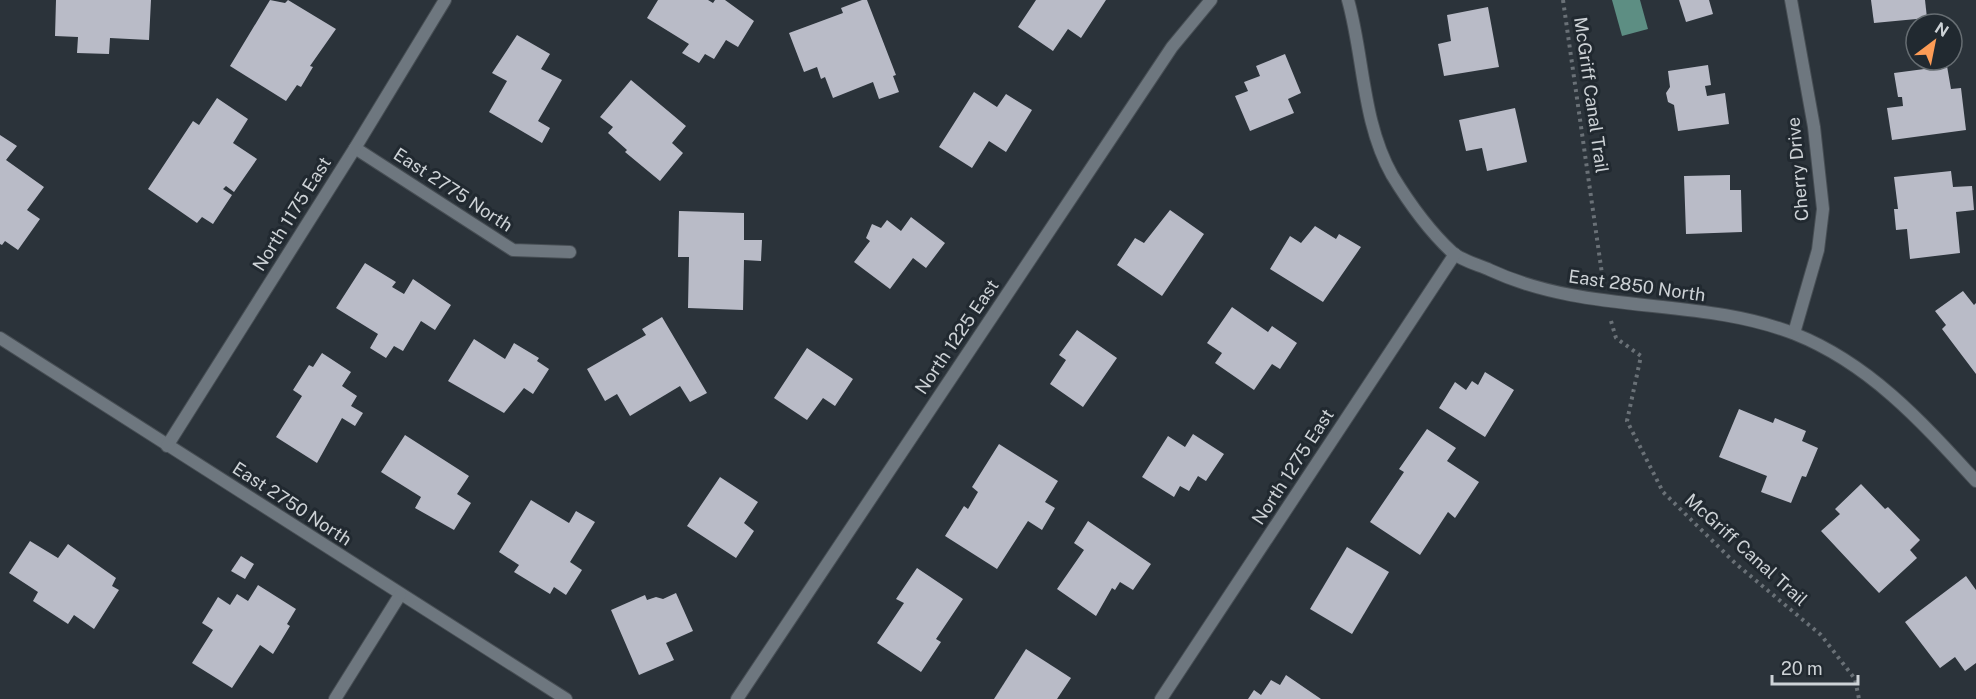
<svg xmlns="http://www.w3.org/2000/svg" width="1976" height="699" font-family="'Public Sans',sans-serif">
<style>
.water{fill:#5d8e83}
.building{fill:#b9bbc7}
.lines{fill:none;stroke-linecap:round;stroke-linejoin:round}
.street-casing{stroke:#474e54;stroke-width:14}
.path{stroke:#6a7177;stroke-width:4;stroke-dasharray:3 4.5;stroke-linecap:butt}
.street{stroke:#6e777f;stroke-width:12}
.labels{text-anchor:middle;stroke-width:6;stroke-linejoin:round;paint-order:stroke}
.street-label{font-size:18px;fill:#cdd2d6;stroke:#212930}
</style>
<rect width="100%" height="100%" fill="#2b333a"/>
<path class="water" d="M1612,0H1640L1648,29L1622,36Z"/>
<g class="building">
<path d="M56,0H151L149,40L110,38L109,54L77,53L78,37L55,36Z"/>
<path d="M270,0L285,3L288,0L336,29L310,66L313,67L301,87L297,85L286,101L230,66Z"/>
<path d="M658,0H708L713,3L715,0H725L754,21L738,47L726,40L714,59L705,54L699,63L682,53L689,44L647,18Z"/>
<path d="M862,0H867L896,75L893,76L899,92L879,99L873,82L833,98L825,77L821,79L817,67L804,72L789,33L843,13L841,8Z"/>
<path d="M1036,0H1106L1081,38L1068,29L1053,51L1018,27Z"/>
<path d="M1679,0H1709L1713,14L1686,22Z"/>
<path d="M1871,0H1925L1927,18L1874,23Z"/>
<path d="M1488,7L1499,67L1444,76L1438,44L1451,41L1447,15Z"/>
<path d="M517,35L550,54L541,69L562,80L538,121L550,128L542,143L489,112L507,81L492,73Z"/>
<path d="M1285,54L1301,93L1288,99L1294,113L1250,131L1235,96L1248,91L1244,82L1260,76L1256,66Z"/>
<path d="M1708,65L1711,85L1705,86L1707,96L1725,93L1729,124L1678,131L1674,105L1668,102L1666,93L1670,87L1668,71Z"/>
<path d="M1947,66L1951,89L1961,88L1966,130L1892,140L1887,108L1903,106L1902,97H1898L1894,73Z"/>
<path d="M631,80L686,126L672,143L683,153L660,181L625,152L627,150L608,133L613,127L600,117Z"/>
<path d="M974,92L997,107L1006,94L1032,110L1006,152L989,141L972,168L939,147Z"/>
<path d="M217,98L248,119L233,143L257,159L234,192L226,186L223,189L232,195L213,224L202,217L197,223L148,189L193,121L199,125Z"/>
<path d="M1515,108L1527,162L1487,171L1482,148L1466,151L1459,120Z"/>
<path d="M0,135L17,146L6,160L44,187L27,210L40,219L18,250L5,241L2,245L0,244Z"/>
<path d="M1951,171L1953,187L1972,186L1974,210L1956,212L1960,253L1910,259L1907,229L1896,230L1894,209H1898L1894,177Z"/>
<path d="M1730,175V190H1741L1742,232L1686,234L1684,176Z"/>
<path d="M1170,210L1204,234L1162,296L1117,265L1135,238L1144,243Z"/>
<path d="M679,211L744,213V240H762L761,261L744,260L743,310L688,308L689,257H678Z"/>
<path d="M911,217L945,243L926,268L913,258L890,289L854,262L870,241L866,238L872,224L881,228L887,220L901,231Z"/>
<path d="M1315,226L1336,239L1339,234L1361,247L1323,302L1270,269L1290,236L1301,243Z"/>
<path d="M365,263L396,282L392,287L404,294L413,279L451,305L435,330L421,321L403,351L394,346L386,358L370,348L378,334L336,308Z"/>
<path d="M1963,291L1974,305L1976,303V374L1942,329L1946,325L1935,311Z"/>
<path d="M1232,307L1268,332L1272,326L1297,343L1280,369L1272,364L1254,390L1215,363L1222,353L1207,343Z"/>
<path d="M662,317L707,393L690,402L680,386L630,416L617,394L605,401L587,369L646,335L642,329Z"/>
<path d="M1077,330L1117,358L1083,407L1050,384L1066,360L1059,355Z"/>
<path d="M474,339L505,359L514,343L539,358L537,361L549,369L533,394L524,388L504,413L448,381Z"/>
<path d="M807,348L853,379L835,406L823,398L807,420L774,398Z"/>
<path d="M322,353L351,372L342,386L357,396L351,406L363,413L355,426L342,418L317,463L276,437L302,396L293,390L309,365L313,367Z"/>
<path d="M1485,372L1514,390L1485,437L1439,408L1455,382L1466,390L1472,381L1478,385Z"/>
<path d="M1739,409L1773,423L1775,418L1806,431L1802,441L1818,448L1806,477L1802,476L1791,503L1761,492L1767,476L1719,457Z"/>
<path d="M1427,429L1456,448L1447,461L1479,482L1455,518L1448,512L1420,555L1370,522L1404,472L1399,469Z"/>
<path d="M1193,434L1224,454L1206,481L1198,476L1189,491L1180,486L1174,497L1142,477L1168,436L1185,447Z"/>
<path d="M405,435L469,476L457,494L471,503L454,530L415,508L421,497L381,472Z"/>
<path d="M999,444L1058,481L1045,502L1055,508L1042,530L1028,521L997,569L945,536L964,506L968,509L978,492L972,487Z"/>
<path d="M720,477L758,502L744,523L754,531L736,558L687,526Z"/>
<path d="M1861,484L1885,509L1888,507L1920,540L1910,550L1917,558L1879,593L1821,531L1840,514L1835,509Z"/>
<path d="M531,500L569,523L576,511L595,522L570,562L582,570L566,595L554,587L550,594L514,572L519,565L499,552Z"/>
<path d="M1088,521L1151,564L1133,590L1120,582L1115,590L1112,588L1096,616L1057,589L1084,550L1074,543Z"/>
<path d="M30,541L58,558L68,544L116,578L112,586L119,590L94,629L74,615L68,624L33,601L38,592L9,573Z"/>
<path d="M1347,547L1389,572L1352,634L1310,609Z"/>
<path d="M241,556L254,564L245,579L231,571Z"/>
<path d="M917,568L963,599L936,639L941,642L921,672L877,643L904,603L896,599Z"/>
<path d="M1966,576L1976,590V663L1965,671L1955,657L1940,668L1905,622Z"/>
<path d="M258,585L296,609L287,624L290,626L273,654L260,645L232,688L192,663L213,630L202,623L218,597L230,605L237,594L248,601Z"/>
<path d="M676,593L693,631L666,643L674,660L639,675L611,610L645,595L647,600L656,597L663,599Z"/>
<path d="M1026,649L1071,678L1057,699H994Z"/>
<path d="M1286,675L1321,699H1248L1254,690L1261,695L1271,680L1280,685Z"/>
</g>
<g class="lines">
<g class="street-casing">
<g id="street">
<path d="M1348,0C1364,57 1362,122 1392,175C1409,203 1428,230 1453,253C1463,261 1479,265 1490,270C1589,316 1699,296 1795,334C1870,364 1922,422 1976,481"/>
<path d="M1791,0L1814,127L1823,209L1818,250L1794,333"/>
<path d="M355,148L513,250L570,252"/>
<path d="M0,338L566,699"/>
<path d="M167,446L355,148L445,0"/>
<path d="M335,699L400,595"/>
<path d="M737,699L1172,47L1211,0"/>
<path d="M1161,699L1455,254"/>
</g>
</g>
<g class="path">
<path d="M1563,0L1603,281"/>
<path d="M1611,321L1616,338L1641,356L1627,421L1663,492L1735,563L1821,635L1855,679L1859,699"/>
</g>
<use href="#street" class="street"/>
</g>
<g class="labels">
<g class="street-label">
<text transform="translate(1591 95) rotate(82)" y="6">McGriff Canal Trail</text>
<text transform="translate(1798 169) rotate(-95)" y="6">Cherry Drive</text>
<text transform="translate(453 190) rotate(33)" y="6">East 2775 North</text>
<text transform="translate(292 214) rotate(-58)" y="6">North 1175 East</text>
<text transform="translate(1637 286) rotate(8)" y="6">East 2850 North</text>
<text transform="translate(957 337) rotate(-56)" y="6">North 1225 East</text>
<text transform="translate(1293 467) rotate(-57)" y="6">North 1275 East</text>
<text transform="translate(292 504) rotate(33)" y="6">East 2750 North</text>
<text transform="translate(1746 550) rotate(42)" y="6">McGriff Canal Trail</text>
</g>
</g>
<g transform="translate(1934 42) rotate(32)"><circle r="28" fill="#212930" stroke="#666d72" stroke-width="1.5"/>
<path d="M0-4.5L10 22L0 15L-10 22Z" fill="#fd9c56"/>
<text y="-9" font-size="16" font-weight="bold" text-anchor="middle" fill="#cdd2d6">N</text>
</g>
<path d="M1772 675v9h86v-9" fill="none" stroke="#cdd2d6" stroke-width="3"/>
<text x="1781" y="675" font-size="18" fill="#cdd2d6" stroke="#212930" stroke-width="4.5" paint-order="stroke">20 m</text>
</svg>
